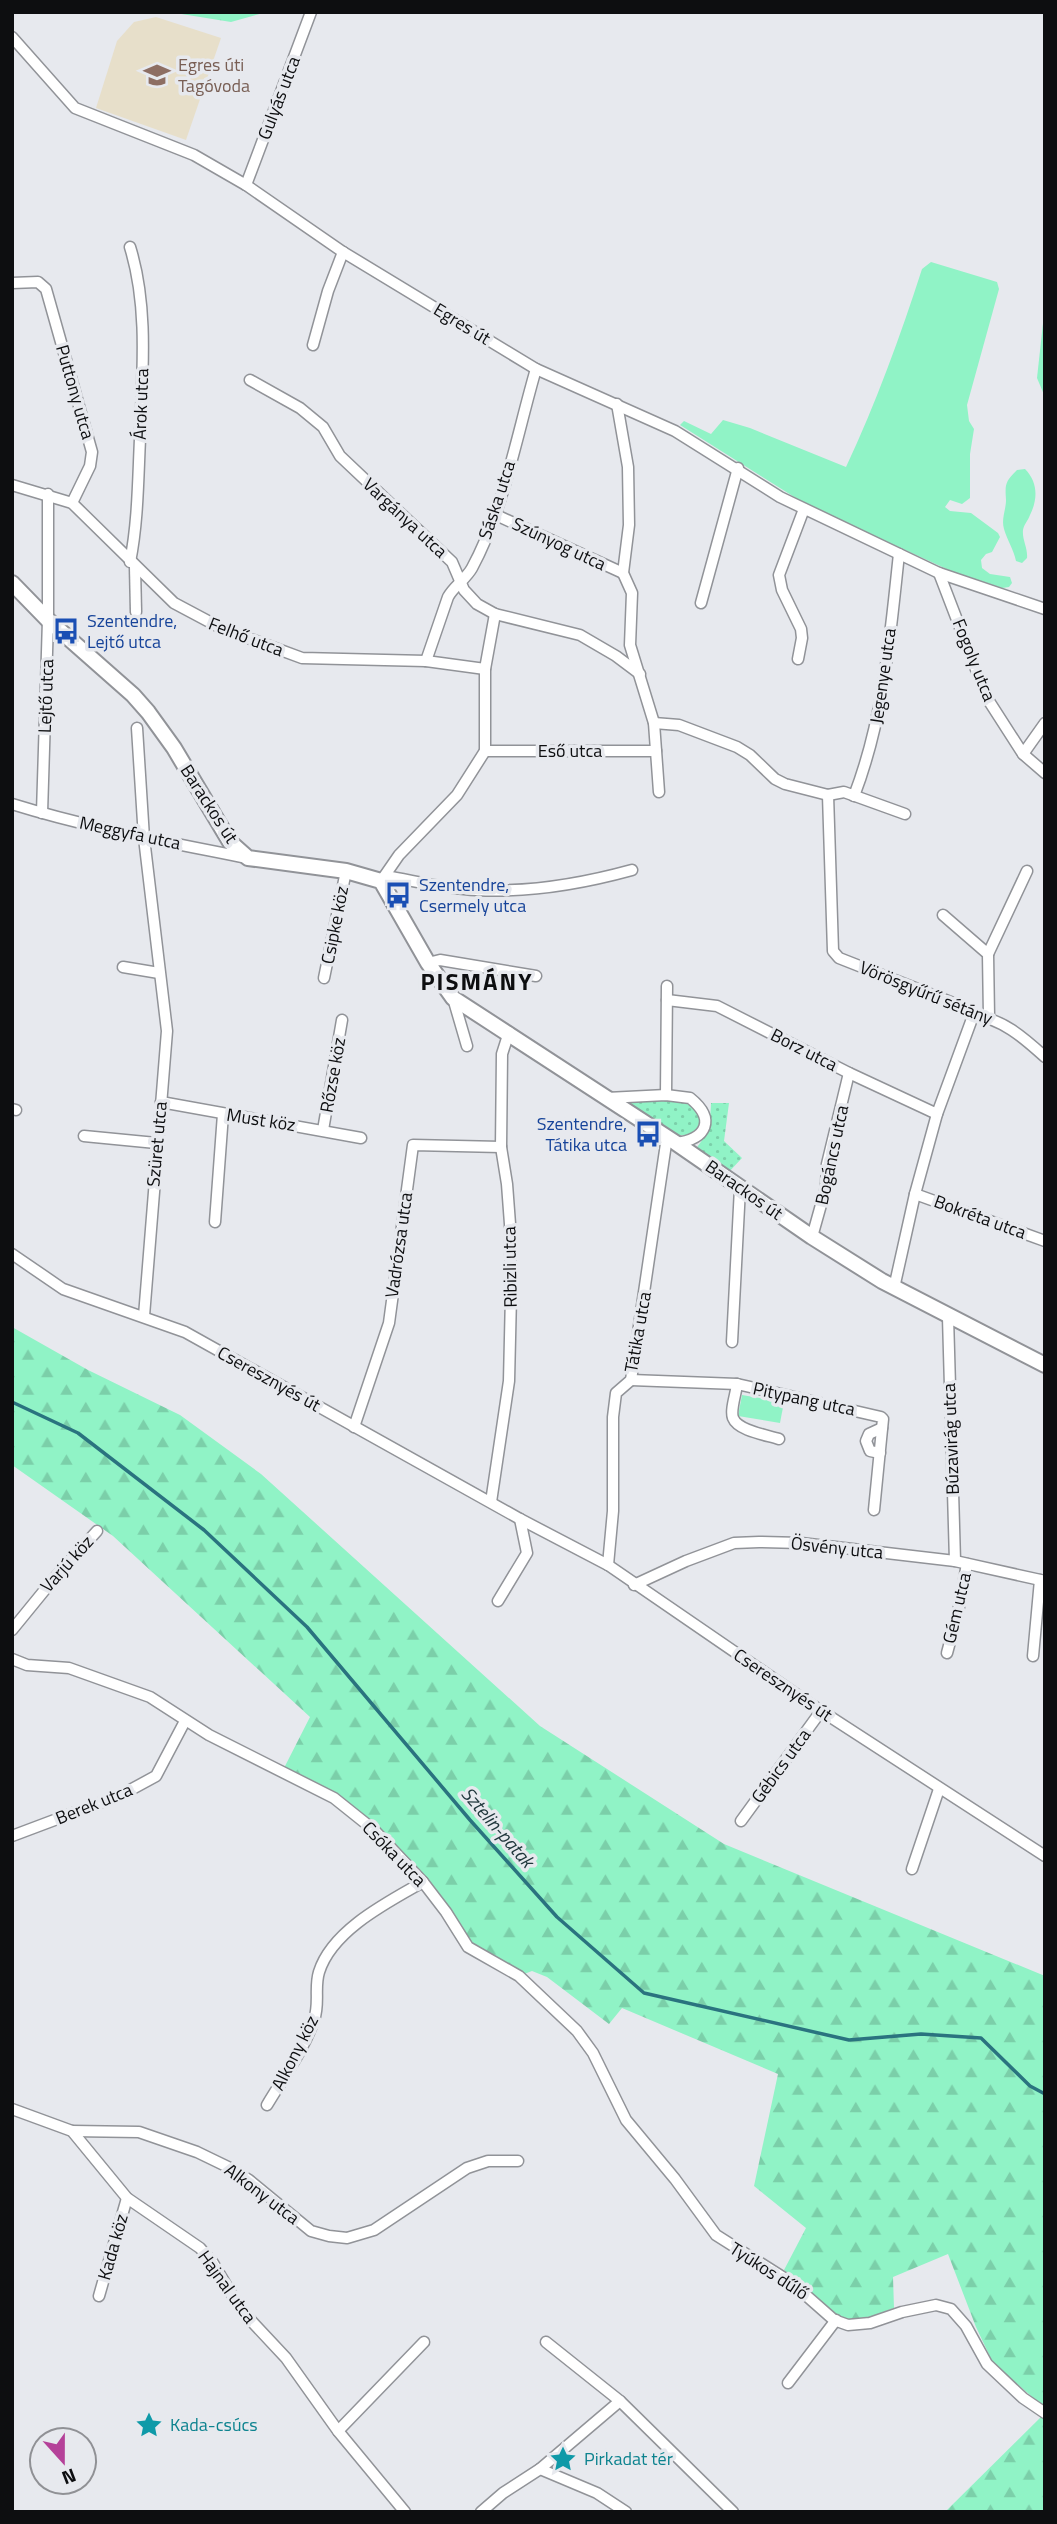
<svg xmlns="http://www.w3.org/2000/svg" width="1057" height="2524" font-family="'Titillium Web',sans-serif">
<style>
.education{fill:#e7dfca}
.grass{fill:#90f3c6}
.forest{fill:url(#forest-firs)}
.park{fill:url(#park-dots)}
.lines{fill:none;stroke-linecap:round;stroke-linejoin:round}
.stream{stroke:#2a737f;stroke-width:3.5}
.street-casing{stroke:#919398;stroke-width:13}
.secondary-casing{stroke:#919398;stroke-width:18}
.street{stroke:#fff;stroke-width:10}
.secondary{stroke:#fff;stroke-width:14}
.labels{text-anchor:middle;stroke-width:7;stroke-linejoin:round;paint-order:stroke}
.education-label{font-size:18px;fill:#785e54;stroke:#e7e9ee;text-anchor:start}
.street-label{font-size:18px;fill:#0d0e10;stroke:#e7e9ee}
.transit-label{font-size:18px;fill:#164399;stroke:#e7e9ee;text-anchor:start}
.culture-label{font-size:18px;fill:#0d838f;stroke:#e7e9ee;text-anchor:start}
.water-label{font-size:19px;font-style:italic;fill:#20373c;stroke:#e7e9ee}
.district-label{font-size:24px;font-weight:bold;letter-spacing:2px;fill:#0d0e10;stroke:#e7e9ee}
</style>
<defs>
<pattern id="forest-firs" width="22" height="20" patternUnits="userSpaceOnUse" patternTransform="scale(1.75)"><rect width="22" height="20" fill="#90f3c6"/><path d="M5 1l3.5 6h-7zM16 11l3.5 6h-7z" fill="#7bcfa9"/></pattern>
<pattern id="park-dots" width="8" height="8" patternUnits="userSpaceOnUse" patternTransform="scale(1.75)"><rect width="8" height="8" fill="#90f3c6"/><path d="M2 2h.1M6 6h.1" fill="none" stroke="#7bcfa9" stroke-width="1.8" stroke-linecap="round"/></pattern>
</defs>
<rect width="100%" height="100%" fill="#e7e9ee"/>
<path class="education" d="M156,17L221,38L186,140L96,108L117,41L134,22Z"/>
<g class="grass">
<path d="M931,262L997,282L999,289L967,405L969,421L974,429L970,454V498L962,504L950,500L945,507L950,511L971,513L998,533L1000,537L992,552L986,554L981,560L982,568L990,574L1010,577L1012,583L1009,587L1002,588L951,571L807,505L680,425L684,421L711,434L723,420L750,428L846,467C876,403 900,337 922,269Z"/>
<path d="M1044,314H1045V397L1037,378Z"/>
<path d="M1025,469C1038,482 1038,499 1030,515C1028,521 1024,524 1023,530C1022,540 1028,548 1027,558L1022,563L1016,561C1014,550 1007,540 1004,529C1001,519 1006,510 1006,500C1005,484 1005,482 1017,470Z"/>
<path d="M742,1395L784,1402L780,1423L738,1416Z"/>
</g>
<g class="forest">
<path d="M169,12H267L231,22Z"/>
<path d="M12,1327L88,1370L180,1415L261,1474L540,1726L724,1844L1045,1976V2408L993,2363L976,2327L948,2254L893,2277L894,2308L864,2319L844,2321L784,2270L806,2228L754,2186L778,2074L622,2008L609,2024L547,1977L532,1971L519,1976L479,1955L423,1882L334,1798L282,1772L310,1717L113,1536L12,1465Z"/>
<path d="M1045,2413V2512H945Z"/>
</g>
<g class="park">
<path d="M672,1099L689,1102L701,1117C699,1132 690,1138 675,1134L625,1100Z"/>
<path d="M711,1103H729L724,1141L742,1158L727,1174L694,1151C709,1133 710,1126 711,1103Z"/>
</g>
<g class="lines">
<path class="stream" d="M12,1402L78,1433L204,1530L307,1627L470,1820L557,1917L644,1993L849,2040L921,2034L981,2038L1030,2086L1045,2094"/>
<g class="street-casing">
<g id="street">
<path d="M12,37L75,108L194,155L246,185L343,252L536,369L675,431L780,497L939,573L1045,609"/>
<path d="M246,185L311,12"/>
<path d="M12,283L38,282L46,289L92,452L90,466L72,503"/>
<path d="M313,345L328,291L343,252"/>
<path d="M250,380L300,408L323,427L340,456L452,562L464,590L477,604L495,614L580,635L616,656L640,674"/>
<path d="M617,404L628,467L629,525L623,573L632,593L630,645L654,723L659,792"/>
<path d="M12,485L72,503L174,603L221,628L302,658L426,661L485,669"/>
<path d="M496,515L623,573"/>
<path d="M130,562C138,522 138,480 140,439C142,376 149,308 130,247"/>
<path d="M135,567L136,612"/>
<path d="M939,573L987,698L1023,754L1045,773"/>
<path d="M701,603L738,468"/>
<path d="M798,659L802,638L801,629L782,590L779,575L804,509"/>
<path d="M426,661L448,597C454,586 466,579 472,568C504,509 517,434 536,369"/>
<path d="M654,723L679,725L737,747L750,755L775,779L785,784L828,795L844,792L905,814"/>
<path d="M137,728L144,838L167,1031L144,1316"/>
<path d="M485,751H656"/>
<path d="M1023,754L1045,723"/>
<path d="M828,795L833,951L839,958L966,1008L973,1016C1001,1017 1025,1039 1045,1057"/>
<path d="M854,796C884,718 890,636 899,554"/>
<path d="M12,804C89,828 168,842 247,858"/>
<path d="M42,813L48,620V494"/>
<path d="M385,876C415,881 446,889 476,890C530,893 581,884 632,870"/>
<path d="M381,881L399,855L457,795L485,751V669L495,614"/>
<path d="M943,915L988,954L989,1017"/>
<path d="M988,954L1027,871"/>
<path d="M428,963L440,960L536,976"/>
<path d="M123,967L159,973"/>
<path d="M324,978L346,871"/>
<path d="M453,998L467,1046"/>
<path d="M667,1000L717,1006L849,1073L937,1114L973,1016"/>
<path d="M666,1095L667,986"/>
<path d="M607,1098L666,1095L690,1098C716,1119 707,1139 676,1143"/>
<path d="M161,1102L361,1138"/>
<path d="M12,1109L16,1110"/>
<path d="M323,1130L342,1020"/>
<path d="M84,1136L156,1143"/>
<path d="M915,1194L1045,1241"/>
<path d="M215,1222L223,1114"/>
<path d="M812,1237L826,1187L827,1164L849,1073"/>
<path d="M12,1254L63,1289L185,1332L520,1519L608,1565L812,1705L1045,1856"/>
<path d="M894,1288L915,1194L937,1114"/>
<path d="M948,1317L955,1561"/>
<path d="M732,1342L740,1188"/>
<path d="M631,1380L737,1384L881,1417L883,1419L874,1510"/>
<path d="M737,1384C736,1394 730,1410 733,1418C738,1431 767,1435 779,1439"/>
<path d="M354,1427L389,1323L413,1145L501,1147"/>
<path d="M880,1453L870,1451L866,1441L869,1434L882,1428"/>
<path d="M491,1502L509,1381L511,1295L510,1224L507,1184L501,1147L502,1054L509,1032"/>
<path d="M608,1565L613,1511V1417L616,1393L631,1380L667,1137"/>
<path d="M634,1585L686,1561L734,1543L759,1542L801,1543L955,1561L1045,1581"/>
<path d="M498,1601L527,1553L520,1519"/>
<path d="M12,1630L52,1581L97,1531"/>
<path d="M947,1653L958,1612L967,1564"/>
<path d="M1033,1656L1040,1580"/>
<path d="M12,1659L27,1665L69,1668L150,1697L209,1735L334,1798L374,1830L423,1882L446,1912L468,1947L519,1976L577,2031L593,2053L626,2120L675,2179L716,2235L792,2283L834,2320L848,2325L870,2323L902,2312L936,2305L951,2309L966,2326L987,2364L1023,2398L1045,2413"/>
<path d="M741,1821L821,1711"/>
<path d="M12,1836L121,1795L156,1776L185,1721"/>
<path d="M912,1869L939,1789"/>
<path d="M267,2105C283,2078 304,2050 314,2020C320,2003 314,1988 319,1972C332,1930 388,1902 423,1882"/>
<path d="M12,2109L72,2131L127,2198L200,2248L213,2263L241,2310L286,2358L338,2431L405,2512"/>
<path d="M72,2131L139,2132L197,2152L228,2167L249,2180L311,2231L329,2236L347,2238L374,2230L467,2168L488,2161H518"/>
<path d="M99,2296L127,2198"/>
<path d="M546,2342L620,2401L733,2512"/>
<path d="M788,2383L836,2320"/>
<path d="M338,2431L424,2342"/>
<path d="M540,2469L620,2401"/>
<path d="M481,2512L503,2493L540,2469L597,2493L626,2512"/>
</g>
</g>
<g class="secondary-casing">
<path id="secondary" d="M12,583L48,620L133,695L148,712L174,748L230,842L248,858L346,871L381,881L428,963L453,998L676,1143L812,1237L882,1281L1045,1365"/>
</g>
<use href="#street" class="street"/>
<use href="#secondary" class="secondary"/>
</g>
<defs>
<g id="school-bare" transform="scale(2.1)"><path d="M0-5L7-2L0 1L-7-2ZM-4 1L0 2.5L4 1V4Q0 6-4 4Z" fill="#8d6e63" stroke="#e7e9ee" stroke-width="2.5" paint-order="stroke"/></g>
<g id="bus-bare" transform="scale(2.1)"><path d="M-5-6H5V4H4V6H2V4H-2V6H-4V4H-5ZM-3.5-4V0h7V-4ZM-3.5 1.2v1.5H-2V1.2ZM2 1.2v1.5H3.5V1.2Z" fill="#1a4fb4" stroke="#e7e9ee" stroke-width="2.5" paint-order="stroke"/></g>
<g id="sight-bare" transform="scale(2.1)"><path d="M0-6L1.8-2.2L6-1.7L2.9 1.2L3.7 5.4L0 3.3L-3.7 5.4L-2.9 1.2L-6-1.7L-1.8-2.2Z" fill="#0f9aa8" stroke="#e7e9ee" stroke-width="2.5" paint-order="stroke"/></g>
</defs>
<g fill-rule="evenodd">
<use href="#school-bare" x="157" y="75"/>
<use href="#bus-bare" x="66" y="631"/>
<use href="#bus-bare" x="398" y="895"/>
<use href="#bus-bare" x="648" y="1134"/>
<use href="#sight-bare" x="149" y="2425"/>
<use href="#sight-bare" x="563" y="2459"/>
</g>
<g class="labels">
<g class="education-label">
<text x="178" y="71">Egres úti<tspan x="178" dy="21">Tagóvoda</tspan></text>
</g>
<g class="street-label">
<text transform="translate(279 98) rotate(-69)" y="6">Gulyás utca</text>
<text transform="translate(462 324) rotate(31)" y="6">Egres út</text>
<text transform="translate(75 392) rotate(74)" y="6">Puttony utca</text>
<text transform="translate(141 404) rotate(-88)" y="6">Árok utca</text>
<text transform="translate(497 500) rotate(-72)" y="6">Sáska utca</text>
<text transform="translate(405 518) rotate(43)" y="6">Vargánya utca</text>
<text transform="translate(559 544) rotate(25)" y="6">Szúnyog utca</text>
<text transform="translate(246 637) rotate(21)" y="6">Felhő utca</text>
<text transform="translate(974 660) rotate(68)" y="6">Fogoly utca</text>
<text transform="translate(883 676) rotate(-82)" y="6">Jegenye utca</text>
<text transform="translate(46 696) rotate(-88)" y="6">Lejtő utca</text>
<text x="570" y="757">Eső utca</text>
<text transform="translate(209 804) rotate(57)" y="6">Barackos út</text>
<text transform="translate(130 833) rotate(12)" y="6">Meggyfa utca</text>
<text transform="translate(335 925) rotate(-79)" y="6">Csipke köz</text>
<text transform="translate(926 993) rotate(22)" y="6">Vörösgyűrű sétány</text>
<text transform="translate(804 1050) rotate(27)" y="6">Borz utca</text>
<text transform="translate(333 1075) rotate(-80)" y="6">Rőzse köz</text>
<text transform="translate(261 1120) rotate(9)" y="6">Must köz</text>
<text transform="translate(157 1144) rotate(-85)" y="6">Szüret utca</text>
<text transform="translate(832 1155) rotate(-78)" y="6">Bogáncs utca</text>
<text transform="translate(744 1190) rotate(35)" y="6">Barackos út</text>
<text transform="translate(980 1217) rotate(20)" y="6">Bokréta utca</text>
<text transform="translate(399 1245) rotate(-82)" y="6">Vadrózsa utca</text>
<text transform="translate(510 1267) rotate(-91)" y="6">Ribizli utca</text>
<text transform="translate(638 1332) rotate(-80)" y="6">Tátika utca</text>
<text transform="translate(269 1379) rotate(29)" y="6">Cseresznyés út</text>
<text transform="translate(804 1399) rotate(12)" y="6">Pitypang utca</text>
<text transform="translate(951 1439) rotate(-92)" y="6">Búzavirág utca</text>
<text transform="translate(837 1548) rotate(6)" y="6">Ösvény utca</text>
<text transform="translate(67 1564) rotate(-48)" y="6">Varjú köz</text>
<text transform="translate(957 1608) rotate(-77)" y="6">Gém utca</text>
<text transform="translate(783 1685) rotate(34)" y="6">Cseresznyés út</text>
<text transform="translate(781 1766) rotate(-54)" y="6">Gébics utca</text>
<text transform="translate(94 1804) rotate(-22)" y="6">Berek utca</text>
<text transform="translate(394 1854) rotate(46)" y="6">Csóka utca</text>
<text transform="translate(295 2053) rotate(-63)" y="6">Alkony köz</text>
<text transform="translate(262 2194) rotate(37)" y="6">Alkony utca</text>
<text transform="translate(113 2247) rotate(-74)" y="6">Kada köz</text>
<text transform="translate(769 2271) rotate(33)" y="6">Tyúkos dűlő</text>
<text transform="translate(227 2287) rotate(54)" y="6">Hajnal utca</text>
</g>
<g class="transit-label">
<text x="87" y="627">Szentendre,<tspan x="87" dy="21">Lejtő utca</tspan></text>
<text x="419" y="891">Szentendre,<tspan x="419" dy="21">Csermely utca</tspan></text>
<text x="627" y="1130" text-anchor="end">Szentendre,<tspan x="627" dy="21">Tátika utca</tspan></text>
</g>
<g class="culture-label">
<text x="170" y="2431">Kada-csúcs</text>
<text x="584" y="2465">Pirkadat tér</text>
</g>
<g class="water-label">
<text transform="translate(498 1827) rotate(49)" y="7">Sztelin-patak</text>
</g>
<g class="district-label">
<text x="477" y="990">PISMÁNY</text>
</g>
</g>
<rect width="1057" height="2524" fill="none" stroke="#0d0e10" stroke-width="28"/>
<g transform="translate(63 2461) rotate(159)"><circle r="33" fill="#e7e9ee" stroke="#909195" stroke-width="2"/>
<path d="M0-5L12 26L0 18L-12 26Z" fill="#b54199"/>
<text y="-10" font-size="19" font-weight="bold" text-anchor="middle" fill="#0d0e10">N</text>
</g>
</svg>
